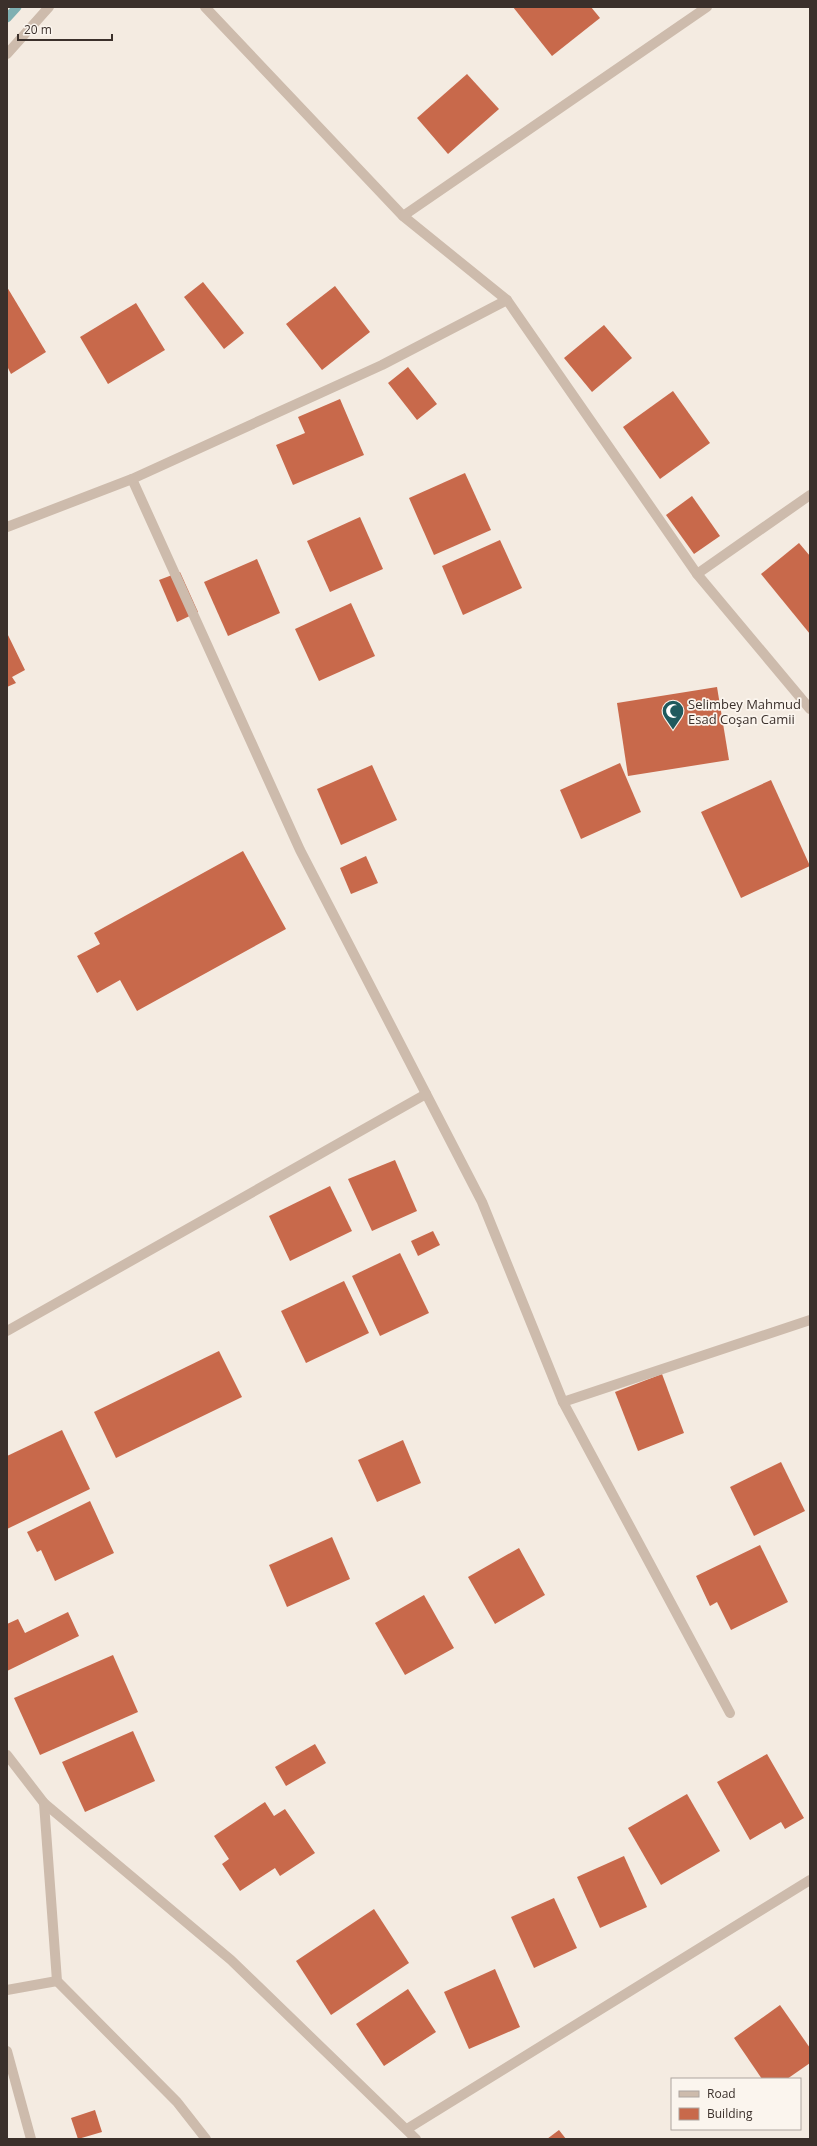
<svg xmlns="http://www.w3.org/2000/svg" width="817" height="2146" font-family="'Open Sans',sans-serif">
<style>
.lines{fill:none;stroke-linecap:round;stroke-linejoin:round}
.stream{stroke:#7fb0b2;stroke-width:9}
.building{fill:#c8694b}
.lane{stroke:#cdbbac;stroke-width:10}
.street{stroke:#cdbbac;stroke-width:10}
.labels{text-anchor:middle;stroke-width:3.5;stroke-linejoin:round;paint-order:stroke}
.poi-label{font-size:13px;fill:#3b302b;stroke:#fbf5ee;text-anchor:start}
</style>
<rect width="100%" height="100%" fill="#f4ebe1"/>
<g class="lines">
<path class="stream" d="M7,18L17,7"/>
</g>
<g class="building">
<path d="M513,7H591L600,18L552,56Z"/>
<path d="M467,74L499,109L448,154L417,118Z"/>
<path d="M203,282L244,333L224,349L184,297Z"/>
<path d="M335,286L370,332L322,370L286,324Z"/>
<path d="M7,287L46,352L11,374L7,366Z"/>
<path d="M136,303L165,350L108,384L80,337Z"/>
<path d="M604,325L632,358L592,392L564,358Z"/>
<path d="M408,367L437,404L417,420L388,383Z"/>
<path d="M673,391L710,443L660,479L623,427Z"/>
<path d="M340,399L364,455L293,485L276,445L305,433L298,417Z"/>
<path d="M465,473L491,530L434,555L409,498Z"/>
<path d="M692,496L720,536L694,554L666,515Z"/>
<path d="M360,517L383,569L330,592L307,541Z"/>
<path d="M500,540L522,588L463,615L442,566Z"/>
<path d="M799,543L810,556V634L761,574Z"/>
<path d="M257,559L280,613L228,636L204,582Z"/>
<path d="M180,572L198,612L177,622L159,580Z"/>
<path d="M351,603L375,656L319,681L295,629Z"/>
<path d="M7,633L25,670L12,677L16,683L7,687Z"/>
<path d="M717,687L729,760L628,776L617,703Z"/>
<path d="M620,763L641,812L581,839L560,790Z"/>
<path d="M372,765L397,820L341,845L317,789Z"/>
<path d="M771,780L810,866L741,898L701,812Z"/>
<path d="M243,851L286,929L137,1011L120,980L97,993L77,956L100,944L94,933Z"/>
<path d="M366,856L378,883L351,894L340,868Z"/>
<path d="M395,1160L417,1211L372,1231L348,1179Z"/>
<path d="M330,1186L352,1231L290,1261L269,1216Z"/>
<path d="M433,1231L440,1245L418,1256L411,1241Z"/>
<path d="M400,1253L429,1313L380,1336L352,1276Z"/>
<path d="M344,1281L369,1333L306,1363L281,1311Z"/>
<path d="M219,1351L242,1397L116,1458L94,1412Z"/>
<path d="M662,1374L684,1433L638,1451L615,1392Z"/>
<path d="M62,1430L90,1489L7,1529V1456Z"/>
<path d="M403,1440L421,1483L377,1502L358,1460Z"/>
<path d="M781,1462L805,1511L754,1536L730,1487Z"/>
<path d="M90,1501L114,1553L55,1581L41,1550L37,1552L27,1532Z"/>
<path d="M332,1537L350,1579L287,1607L269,1565Z"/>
<path d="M760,1545L788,1602L731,1630L717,1602L710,1606L696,1576Z"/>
<path d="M519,1548L545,1595L495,1624L468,1577Z"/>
<path d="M424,1595L454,1648L405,1675L375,1623Z"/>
<path d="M68,1612L79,1636L7,1671V1624L18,1619L25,1633Z"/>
<path d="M113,1655L138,1712L40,1755L14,1698Z"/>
<path d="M133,1731L155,1781L85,1812L62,1762Z"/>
<path d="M315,1744L326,1763L286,1786L275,1767Z"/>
<path d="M767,1754L804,1818L785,1829L781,1822L750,1840L717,1782Z"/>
<path d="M687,1794L720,1851L661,1885L628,1828Z"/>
<path d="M265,1802L274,1816L285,1809L315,1853L280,1876L275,1868L240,1891L222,1864L229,1859L214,1836Z"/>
<path d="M624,1856L647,1907L600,1928L577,1877Z"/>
<path d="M554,1898L577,1948L534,1968L511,1917Z"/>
<path d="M374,1909L409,1963L331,2015L296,1961Z"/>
<path d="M495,1969L520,2027L469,2049L444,1992Z"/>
<path d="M408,1989L436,2032L384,2066L356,2024Z"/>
<path d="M780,2005L810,2048V2063L787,2079H762L734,2038Z"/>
<path d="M95,2110L102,2132L78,2139L71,2118Z"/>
<path d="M559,2130L566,2139H547Z"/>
</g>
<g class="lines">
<path class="lane" d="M7,2051L31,2139"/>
<g class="street">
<path d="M205,7L403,216L507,300L697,574L810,709"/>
<path d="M7,54L49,7"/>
<path d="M403,216L707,7"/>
<path d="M132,479L300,850L482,1202L563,1402L730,1713"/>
<path d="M7,527L132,479L382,365L507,300"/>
<path d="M697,574L810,495"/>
<path d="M7,1331L426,1094"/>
<path d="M563,1402L810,1320"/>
<path d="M7,1755L44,1803L231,1960L416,2139"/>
<path d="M44,1803L57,1981L177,2102L206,2139"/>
<path d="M7,1990L57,1981"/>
<path d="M407,2129L810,1880"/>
</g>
</g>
<defs>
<g id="mosque-pin" transform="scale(1.15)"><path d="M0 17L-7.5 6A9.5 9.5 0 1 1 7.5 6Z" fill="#1f5a5e" stroke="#fbf5ee"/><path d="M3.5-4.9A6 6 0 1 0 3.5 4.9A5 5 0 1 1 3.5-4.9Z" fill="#fff"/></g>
</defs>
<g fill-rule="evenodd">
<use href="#mosque-pin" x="673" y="711"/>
</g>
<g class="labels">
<g class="poi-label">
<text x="688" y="709">Selimbey Mahmud<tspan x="688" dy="15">Esad Coşan Camii</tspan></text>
</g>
</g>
<rect width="817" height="2146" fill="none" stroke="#3b302b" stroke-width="16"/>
<rect x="671" y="2078" width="130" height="52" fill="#fbf5ee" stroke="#aea6a0"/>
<rect x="679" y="2091" width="20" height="6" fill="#cdbbac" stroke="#aea6a0"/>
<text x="707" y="2098" font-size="12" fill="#3b302b">Road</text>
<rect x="679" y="2108" width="20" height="12" fill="#c8694b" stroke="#aea6a0"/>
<text x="707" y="2118" font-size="12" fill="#3b302b">Building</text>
<path d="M18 34v6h94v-6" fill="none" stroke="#3b302b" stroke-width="2"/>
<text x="24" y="34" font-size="12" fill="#3b302b" stroke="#fbf5ee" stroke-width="3" paint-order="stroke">20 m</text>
</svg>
